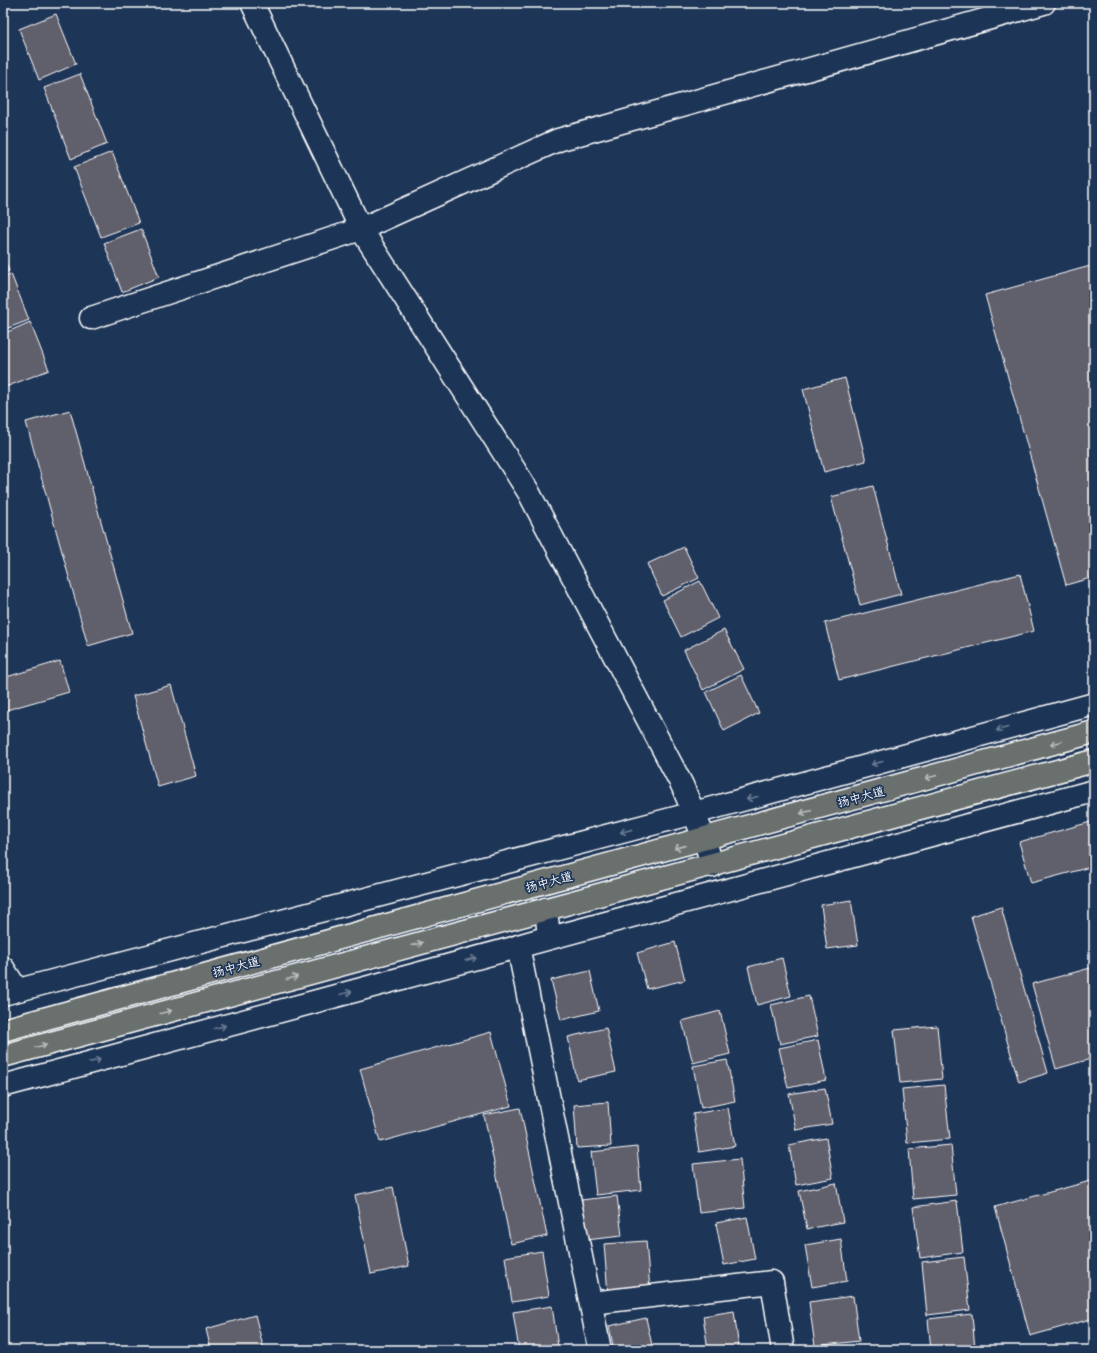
<svg xmlns="http://www.w3.org/2000/svg" width="1097" height="1353" font-family="'Gochi Hand','LXGW WenKai TC',sans-serif">
<style>
.building{fill:#615e6c;stroke:#fff}
.lines{fill:none;stroke-linecap:round;stroke-linejoin:round}
.minor-casing{stroke:#fff;stroke-width:25}
.major-casing{stroke:#fff;stroke-width:25}
.minor{stroke:#1d3557;stroke-width:22}
.major{stroke:#6b706d;stroke-width:22}
.oneway{stroke:#6c7c92}
.oneway2{stroke:#bcbfbd}
.labels{text-anchor:middle;stroke-width:3.5;stroke-linejoin:round;paint-order:stroke}
.street-label{font-size:12px;fill:#fff;stroke:#1d3557}
</style>
<rect width="100%" height="100%" fill="#1d3557"/>
<filter id="ink" filterUnits="userSpaceOnUse"><feTurbulence type="fractalNoise" baseFrequency=".025" numOctaves="2"/><feDisplacementMap in="SourceGraphic" scale="8" xChannelSelector="R" yChannelSelector="G"/><feConvolveMatrix kernelMatrix="1 2 1 2 8 2 1 2 1" color-interpolation-filters="sRGB"/></filter>
<g filter="url(#ink)">
<g class="building">
<path d="M56,14L76,64L39,80L19,29Z"/>
<path d="M80,74L107,144L71,159L44,88Z"/>
<path d="M112,152L139,223L101,237L74,167Z"/>
<path d="M141,229L159,277L122,292L104,243Z"/>
<path d="M3,255L9,271L3,273Z"/>
<path d="M1094,265V577L1066,585L985,295Z"/>
<path d="M11,274L29,320L3,330V277Z"/>
<path d="M30,322L49,370L3,388V334Z"/>
<path d="M845,378L866,461L824,472L803,389Z"/>
<path d="M70,410L132,633L88,646L26,422Z"/>
<path d="M873,486L901,594L860,605L831,497Z"/>
<path d="M684,547L699,578L662,596L647,564Z"/>
<path d="M1020,574L1034,631L839,680L825,623Z"/>
<path d="M700,581L718,618L681,637L663,600Z"/>
<path d="M724,630L744,669L703,690L684,650Z"/>
<path d="M60,661L69,692L3,711V678Z"/>
<path d="M741,675L759,713L724,731L706,692Z"/>
<path d="M171,685L196,776L158,787L133,696Z"/>
<path d="M1094,821V866L1031,883L1019,842Z"/>
<path d="M851,900L858,945L827,949L821,905Z"/>
<path d="M1001,907L1048,1073L1019,1082L971,916Z"/>
<path d="M675,942L685,980L647,989L637,953Z"/>
<path d="M782,958L791,996L757,1005L748,967Z"/>
<path d="M1094,967V1058L1056,1069L1032,984Z"/>
<path d="M590,971L599,1011L561,1020L551,980Z"/>
<path d="M809,996L818,1036L780,1044L771,1005Z"/>
<path d="M720,1011L730,1054L693,1063L682,1021Z"/>
<path d="M937,1026L942,1079L900,1083L894,1030Z"/>
<path d="M606,1028L616,1072L577,1080L568,1037Z"/>
<path d="M491,1032L511,1106L380,1142L360,1069Z"/>
<path d="M818,1040L826,1080L788,1088L779,1048Z"/>
<path d="M727,1060L735,1101L701,1108L693,1066Z"/>
<path d="M944,1085L950,1139L907,1143L902,1089Z"/>
<path d="M825,1088L832,1124L796,1130L789,1094Z"/>
<path d="M608,1102L611,1146L577,1148L574,1105Z"/>
<path d="M520,1108L547,1236L511,1244L484,1115Z"/>
<path d="M728,1108L735,1146L699,1152L693,1114Z"/>
<path d="M826,1138L833,1178L796,1185L789,1145Z"/>
<path d="M951,1145L956,1195L913,1199L909,1149Z"/>
<path d="M637,1147L641,1190L596,1195L591,1152Z"/>
<path d="M740,1159L745,1208L699,1213L693,1164Z"/>
<path d="M1094,1180V1318L1030,1336L995,1207Z"/>
<path d="M836,1183L843,1222L807,1229L799,1191Z"/>
<path d="M393,1187L409,1266L371,1274L355,1195Z"/>
<path d="M617,1196L622,1236L586,1240L581,1200Z"/>
<path d="M957,1201L963,1252L920,1258L913,1207Z"/>
<path d="M747,1217L755,1259L724,1265L716,1223Z"/>
<path d="M841,1239L847,1281L812,1287L805,1245Z"/>
<path d="M646,1241L650,1290L608,1294L604,1244Z"/>
<path d="M542,1251L549,1296L512,1302L505,1257Z"/>
<path d="M964,1257L970,1310L927,1315L922,1262Z"/>
<path d="M853,1296L859,1341L815,1346L809,1302Z"/>
<path d="M552,1306L558,1347L538,1350H519L513,1312Z"/>
<path d="M734,1311L739,1349L708,1350L703,1316Z"/>
<path d="M972,1314L975,1350H931L928,1319Z"/>
<path d="M255,1315L264,1350H211L206,1329Z"/>
<path d="M646,1318L653,1350H614L609,1326Z"/>
</g>
<g class="lines">
<g class="minor-casing">
<g id="minor">
<path d="M252,3L361,229L528,491L682,785L705,840L712,866"/>
<path d="M91,318L361,229L558,140L1044,3"/>
<path d="M546,909L549,937L518,946L600,1350"/>
<path d="M3,968L17,990"/>
<path d="M3,994L694,813L1094,704"/>
<path d="M3,1086L1094,791"/>
<path d="M591,1303L772,1282L783,1350"/>
</g>
</g>
<g class="major-casing">
<g id="major">
<path d="M3,1030L1094,732"/>
<path d="M3,1056L1094,761"/>
</g>
</g>
<use href="#minor" class="minor"/>
<use href="#major" class="major"/>
</g>
<defs><path id="oneway-shaft" d="M-6 0H5M1.5-3L5.5 0L1.5 3" fill="none" stroke-width="1.6" stroke-linecap="round" stroke-linejoin="round"/></defs>
<g class="oneway">
<use href="#oneway-shaft" transform="translate(1002 729) rotate(165)"/>
<use href="#oneway-shaft" transform="translate(877 763) rotate(165)"/>
<use href="#oneway-shaft" transform="translate(752 798) rotate(165)"/>
<use href="#oneway-shaft" transform="translate(626 831) rotate(165)"/>
<use href="#oneway-shaft" transform="translate(471 959) rotate(-15)"/>
<use href="#oneway-shaft" transform="translate(346 993) rotate(-15)"/>
<use href="#oneway-shaft" transform="translate(220 1027) rotate(-15)"/>
<use href="#oneway-shaft" transform="translate(95 1061) rotate(-15)"/>
</g>
<g class="oneway2">
<use href="#oneway-shaft" transform="translate(1056 743) rotate(165)"/>
<use href="#oneway-shaft" transform="translate(931 777) rotate(165)"/>
<use href="#oneway-shaft" transform="translate(806 812) rotate(165)"/>
<use href="#oneway-shaft" transform="translate(680 847) rotate(165)"/>
<use href="#oneway-shaft" transform="translate(417 944) rotate(-15)"/>
<use href="#oneway-shaft" transform="translate(292 978) rotate(-15)"/>
<use href="#oneway-shaft" transform="translate(166 1012) rotate(-15)"/>
<use href="#oneway-shaft" transform="translate(41 1046) rotate(-15)"/>
</g>
</g>
<g class="labels">
<g class="street-label">
<text transform="translate(861 797) rotate(-15)" y="4">扬中大道</text>
<text transform="translate(549 882) rotate(-15)" y="4">扬中大道</text>
<text transform="translate(236 967) rotate(-15)" y="4">扬中大道</text>
</g>
</g>
<rect width="1097" height="1353" fill="none" stroke="#1d3557" stroke-width="16"/>
<rect x="8" y="8" width="1081" height="1337" fill="none" stroke="#fff" stroke-width="1.5" filter="url(#ink)"/>
</svg>
